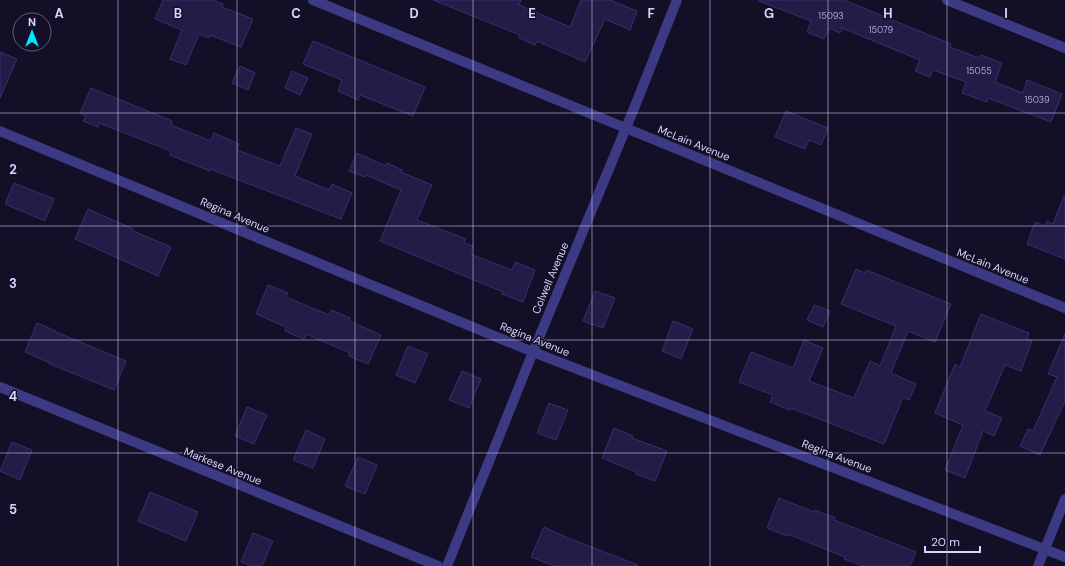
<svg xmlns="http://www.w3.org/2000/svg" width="1065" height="566" font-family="'DM Sans',sans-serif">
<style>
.building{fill:#241b47;stroke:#3b2d73}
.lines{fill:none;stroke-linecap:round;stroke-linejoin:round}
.street{stroke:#3d3a85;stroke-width:10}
.grid{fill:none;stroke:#d9d4ff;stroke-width:1;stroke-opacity:0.55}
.labels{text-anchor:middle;stroke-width:3;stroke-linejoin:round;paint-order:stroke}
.number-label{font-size:9px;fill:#aca6d1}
.street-label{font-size:11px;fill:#d9d4ff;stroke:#130f26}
.grid-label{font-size:13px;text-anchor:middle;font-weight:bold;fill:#d9d4ff;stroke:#130f26;stroke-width:3;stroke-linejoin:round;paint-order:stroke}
</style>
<rect width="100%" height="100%" fill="#130f26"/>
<g class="building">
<path d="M163,0H213L223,4L222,7L253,19L241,47L210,35L209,38L199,34L186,65L170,59L182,30L155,19Z"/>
<path d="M433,0H521L519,5L570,27L581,0H610L637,11L630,30L605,19L585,62L537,41L535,45L519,38L520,35Z"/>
<path d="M759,0H844L951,44L950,47L979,58L981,55L1002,63L995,82L1023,93L1027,80L1062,94L1051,122L988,98L987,102L962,93L966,82L933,70L930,77L915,71L920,60L842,28L840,33L829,28L824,39L807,32L811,21L759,1Z"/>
<path d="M313,41L425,87L413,116L360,95L358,100L338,91L342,80L303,64Z"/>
<path d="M0,52L17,59L0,98Z"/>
<path d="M240,66L255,73L248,90L232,83Z"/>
<path d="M292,71L308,78L300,95L285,88Z"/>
<path d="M91,88L172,121L171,125L211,141L214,133L239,144L237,150L280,166L296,128L312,134L295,176L329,190L332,184L352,193L341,219L210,169V171L170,155L171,151L99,123L98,127L83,121L86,116L80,113Z"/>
<path d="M786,111L828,128L821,145L809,140L805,149L775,137Z"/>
<path d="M357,153L386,166L387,163L402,170L401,172L432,185L417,220L466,239L464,243L473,246L470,254L512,270L515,262L535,270L523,302L502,294L503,292L380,241L401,190L366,175L365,177L349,171Z"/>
<path d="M14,183L54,199L45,221L5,204Z"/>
<path d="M1064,196H1065V259L1027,244L1035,222L1045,226L1047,221L1053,224Z"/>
<path d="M88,209L133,229V231L171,247L158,276L75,239Z"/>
<path d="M856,269L865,273L866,270L951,304L935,342L908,331L891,373L916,384L909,400L903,397L884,444L791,408L790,410L770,402L773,395L739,382L751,352L793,368L804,340L823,348L809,381L854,398L870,361L880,366L896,326L841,304Z"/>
<path d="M268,285L288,293L286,297L329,315L331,310L350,318L349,321L381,335L368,364L349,356L350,353L306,334L304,339L285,331L286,327L256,314Z"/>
<path d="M595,291L615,298L603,328L583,321Z"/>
<path d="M814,305L830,311L823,327L807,320Z"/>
<path d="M981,314L1029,333L1027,339L1032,341L1021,371L1005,365L985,411L1002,418L994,436L983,431L965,478L945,470L963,425L935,413L955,364L960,367Z"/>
<path d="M673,321L693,329L681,359L662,351Z"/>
<path d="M37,323L56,331V332L126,361L114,390L50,364V363L25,352Z"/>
<path d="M1065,334V401L1040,455L1020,446L1028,429L1033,431L1057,377L1048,374Z"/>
<path d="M408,346L428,354L415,383L396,375Z"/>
<path d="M462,371L481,379L469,408L449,400Z"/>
<path d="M549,403L568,410L556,440L537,433Z"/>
<path d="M247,407L267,415L254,444L235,436Z"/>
<path d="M614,428L633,436L632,438L667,451L655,481L636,474V472L602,458Z"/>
<path d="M306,430L325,439L313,468L293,460Z"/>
<path d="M12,442L32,450L20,480L0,471Z"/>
<path d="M358,457L377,465L365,494L345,486Z"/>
<path d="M150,492L198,512L186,541L138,521Z"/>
<path d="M779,498L814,512L815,510L835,518L834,520L916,552L910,566H863L844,559L845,557L788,534L787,536L767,528Z"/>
<path d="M544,527L568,538L638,565L637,566H554L531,557Z"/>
<path d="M253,533L273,541L262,566H251L241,562Z"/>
</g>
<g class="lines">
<g class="street">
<path d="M313,0L1065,308"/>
<path d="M947,0L1065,48"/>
<path d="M0,131L533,352L1065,557"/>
<path d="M0,387L438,566"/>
<path d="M447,566L533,352L635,106L677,0"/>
<path d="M1038,566L1065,499"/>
</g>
</g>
<path class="grid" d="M118,0V566M237,0V566M355,0V566M473,0V566M592,0V566M710,0V566M828,0V566M947,0V566M0,113H1065M0,226H1065M0,340H1065M0,453H1065"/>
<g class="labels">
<g class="number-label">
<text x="831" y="19">15093</text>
<text x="881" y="33">15079</text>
<text x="979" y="74">15055</text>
<text x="1037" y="103">15039</text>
</g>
<g class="street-label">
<text transform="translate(694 143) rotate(22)" y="4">McLain Avenue</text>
<text transform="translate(235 215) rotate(23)" y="4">Regina Avenue</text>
<text transform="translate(993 266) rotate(22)" y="4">McLain Avenue</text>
<text transform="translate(550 278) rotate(-67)" y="4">Colwell Avenue</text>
<text transform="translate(535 339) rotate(22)" y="4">Regina Avenue</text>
<text transform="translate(837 456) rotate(21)" y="4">Regina Avenue</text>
<text transform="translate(223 466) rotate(22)" y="4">Markese Avenue</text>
</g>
</g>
<g class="grid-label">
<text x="59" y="18">A</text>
<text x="178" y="18">B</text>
<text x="296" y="18">C</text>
<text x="414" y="18">D</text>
<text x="532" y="18">E</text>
<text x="651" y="18">F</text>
<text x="769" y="18">G</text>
<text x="888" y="18">H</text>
<text x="1006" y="18">I</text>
<text x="13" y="174">2</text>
<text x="13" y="288">3</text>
<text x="13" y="401">4</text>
<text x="13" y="514">5</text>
</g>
<g transform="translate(32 32)"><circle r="19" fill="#130f26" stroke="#625e7d"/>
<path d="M0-3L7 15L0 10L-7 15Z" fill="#00e5ff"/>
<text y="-6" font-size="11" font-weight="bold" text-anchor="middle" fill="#d9d4ff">N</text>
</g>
<path d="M925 546v6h55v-6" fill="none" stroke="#d9d4ff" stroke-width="2"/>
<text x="931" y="546" font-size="12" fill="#d9d4ff" stroke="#130f26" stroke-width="3" paint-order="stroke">20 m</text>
</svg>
